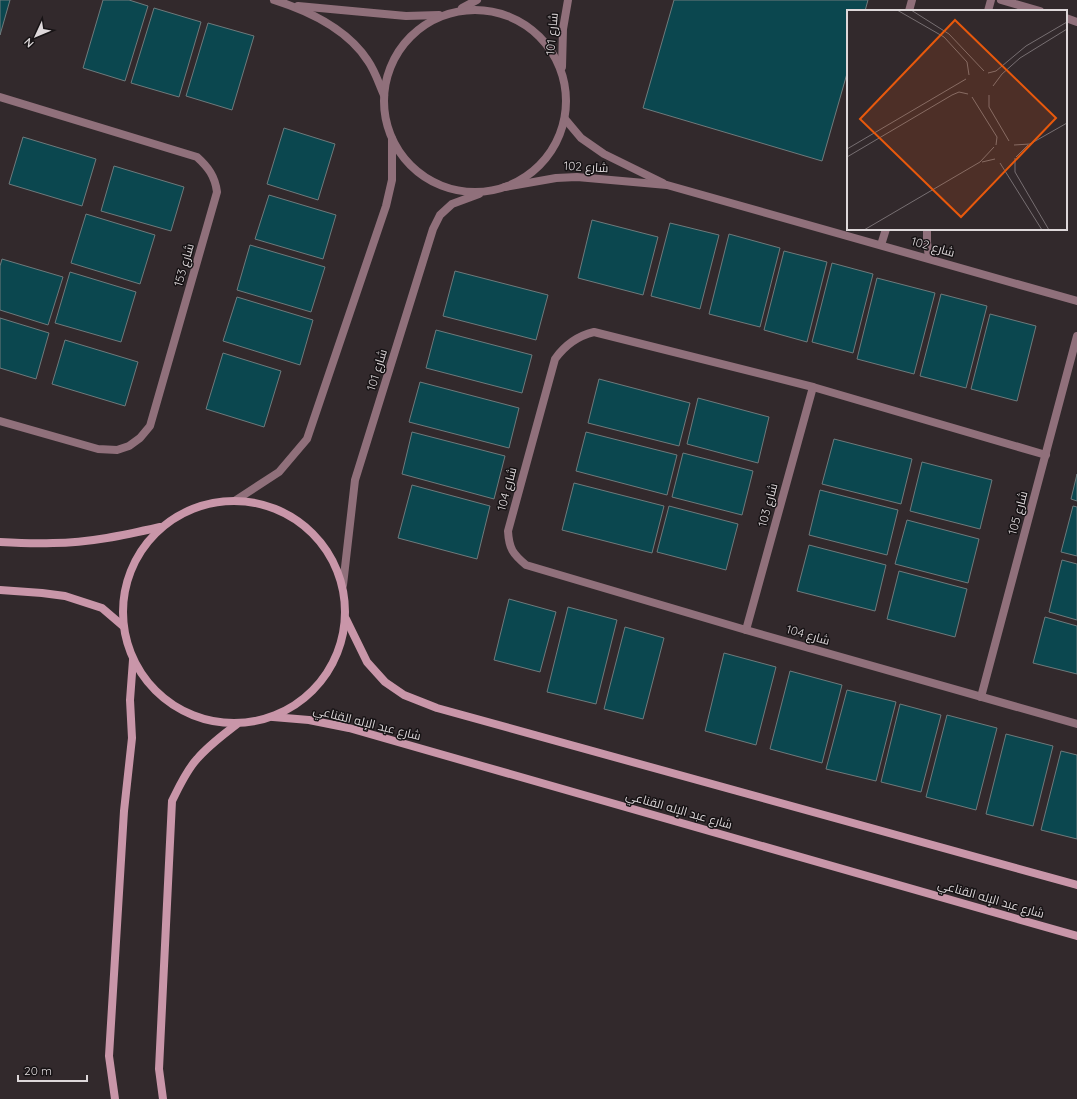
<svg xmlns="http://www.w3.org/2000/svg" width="1077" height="1099" font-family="Quicksand,Cairo,sans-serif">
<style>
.building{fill:#0b474f;stroke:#6e7a7c}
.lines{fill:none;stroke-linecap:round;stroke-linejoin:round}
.service{stroke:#90707b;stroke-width:8}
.minor{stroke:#90707b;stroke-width:8}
.tertiary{stroke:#90707b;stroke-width:8}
.secondary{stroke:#c996a9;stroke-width:8}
.labels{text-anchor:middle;stroke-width:3;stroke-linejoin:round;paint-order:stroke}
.street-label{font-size:12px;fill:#ded8da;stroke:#171315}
.inset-road{fill:none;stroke:#776f72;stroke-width:1}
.view{fill:#e8590c;fill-opacity:0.15;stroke:#e8590c;stroke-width:2}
.inset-edge{fill:none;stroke:#ded8da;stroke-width:2}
</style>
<rect width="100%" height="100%" fill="#32292c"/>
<g class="building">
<path d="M0,0H10L0,35Z"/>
<path d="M103,0H129L148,6L125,81L83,68Z"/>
<path d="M674,0H868L865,11H848V70L822,161L643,108Z"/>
<path d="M154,8L201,22L179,97L131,83Z"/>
<path d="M208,23L254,36L232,110L186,96Z"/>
<path d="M284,128L335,144L318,200L267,184Z"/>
<path d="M23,137L96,159L82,206L9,184Z"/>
<path d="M114,166L184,187L171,231L101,211Z"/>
<path d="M269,195L336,215L323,259L255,239Z"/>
<path d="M86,214L155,235L140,284L71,263Z"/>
<path d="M592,220L658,237L643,295L578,278Z"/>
<path d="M670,223L719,235L700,309L651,296Z"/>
<path d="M729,234L780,248L760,327L709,314Z"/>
<path d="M250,245L325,267L311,312L237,290Z"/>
<path d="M784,251L827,262L807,342L764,330Z"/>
<path d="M2,259L63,277L48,325L0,310V266Z"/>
<path d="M832,263L873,274L853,353L812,342Z"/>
<path d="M455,271L548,295L536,340L443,316Z"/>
<path d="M70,272L136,292L121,342L55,323Z"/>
<path d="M877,278L935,293L914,374L857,359Z"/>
<path d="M941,294L987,306L966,388L920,376Z"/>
<path d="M237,297L313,320L300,365L223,341Z"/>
<path d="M990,314L1036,326L1017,401L971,389Z"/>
<path d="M0,318L49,333L36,379L0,368Z"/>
<path d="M436,330L532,355L522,393L426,368Z"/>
<path d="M65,340L138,362L125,406L52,384Z"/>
<path d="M223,353L281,371L264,427L206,409Z"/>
<path d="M599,379L690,403L679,446L588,423Z"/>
<path d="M420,382L519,408L509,448L409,422Z"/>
<path d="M698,398L769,417L758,463L687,444Z"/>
<path d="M412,432L505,456L494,499L402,474Z"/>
<path d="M586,432L677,455L667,495L576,471Z"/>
<path d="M834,439L912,459L901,504L822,484Z"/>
<path d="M683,453L753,471L742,515L672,497Z"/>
<path d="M922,462L992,480L980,529L910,511Z"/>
<path d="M1077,474V501L1071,499Z"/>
<path d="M574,483L664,506L652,553L562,530Z"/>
<path d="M412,485L490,506L477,559L398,538Z"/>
<path d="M820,490L898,510L887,555L809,535Z"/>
<path d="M669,506L738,524L726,570L657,552Z"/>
<path d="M1073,506L1077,507V556L1061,552Z"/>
<path d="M907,520L979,539L968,583L895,564Z"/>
<path d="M809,545L886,565L875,611L797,591Z"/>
<path d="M1062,560L1077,564V620L1049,612Z"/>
<path d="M899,571L967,589L955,637L887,619Z"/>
<path d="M509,599L556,612L540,672L494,660Z"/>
<path d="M568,607L617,620L596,704L547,692Z"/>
<path d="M1045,617L1077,626V674L1033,663Z"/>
<path d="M625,627L664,638L643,719L604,709Z"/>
<path d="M724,653L776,667L756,745L705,731Z"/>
<path d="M790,671L842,685L822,763L770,749Z"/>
<path d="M847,690L896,702L876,781L826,769Z"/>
<path d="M900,704L941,715L921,792L881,782Z"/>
<path d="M947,715L997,728L976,810L926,797Z"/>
<path d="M1006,734L1053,746L1033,826L986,814Z"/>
<path d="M1061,751L1077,755V839L1041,830Z"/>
</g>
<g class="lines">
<g class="service">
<path d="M1001,0L1040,11"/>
<path d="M909,11L912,0"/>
<path d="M988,11L991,0"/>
<path d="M1066,18L1077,22"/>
<path d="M927,229V242L929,258"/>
<path d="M881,245L886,229"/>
</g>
<g class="minor">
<path d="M0,97L197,157C208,167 215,176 217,192L150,426L140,438L129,446L117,450L98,449L0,421"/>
<path d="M1046,455L813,387L594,332C577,336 565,345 555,359L508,531C509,549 513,554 526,565L746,630L1077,724"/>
<path d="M746,630L813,387"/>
<path d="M981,697L1077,336"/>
</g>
<g class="tertiary">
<path d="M274,0C309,11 348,30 368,61C375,71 379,84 384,95"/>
<path d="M298,6L406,16L439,15"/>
<path d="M462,8L477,0"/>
<circle cx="475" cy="101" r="91"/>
<path d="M562,67L563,29L568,0"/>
<path d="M565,119L581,138L604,154L663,183"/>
<path d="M505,187L556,178L577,177L667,185L1077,301"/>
<path d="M236,500L279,472L307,439L386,206L392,180V139"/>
<path d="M343,585L355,480L433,229L440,215L452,204L479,194"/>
</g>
<g class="secondary">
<circle cx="234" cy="612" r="111"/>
<path d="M0,542C17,543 35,544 53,543C89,543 125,535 160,527"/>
<path d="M0,590L42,593L65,596L102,608L123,626"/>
<path d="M346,619L367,662L385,682L404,695L437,708L1077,885"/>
<path d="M273,717L309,720L349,728L1077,936"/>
<path d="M115,1099L109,1056L124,811L132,738L130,700L133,660"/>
<path d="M163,1099L159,1069L172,801C179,787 186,771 197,759C209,745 223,735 237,724"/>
</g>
</g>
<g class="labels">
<g class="street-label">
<text transform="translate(552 34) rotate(-85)" y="4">شارع 101</text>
<text transform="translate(586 167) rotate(3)" y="4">شارع 102</text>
<text transform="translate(933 247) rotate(16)" y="4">شارع 102</text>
<text transform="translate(184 265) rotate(-74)" y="4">شارع 153</text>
<text transform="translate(377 370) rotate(-73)" y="4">شارع 101</text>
<text transform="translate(507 489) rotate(-75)" y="4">شارع 104</text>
<text transform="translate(768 505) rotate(-75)" y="4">شارع 103</text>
<text transform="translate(1018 513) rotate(-75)" y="4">شارع 105</text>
<text transform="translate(808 635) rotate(16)" y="4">شارع 104</text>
<text transform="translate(367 723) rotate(14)" y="4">شارع عبد الإله القناعي</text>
<text transform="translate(679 810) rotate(16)" y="4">شارع عبد الإله القناعي</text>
<text transform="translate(991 899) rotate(16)" y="4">شارع عبد الإله القناعي</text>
</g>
</g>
<g transform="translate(847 10)">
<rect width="220" height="220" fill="#32292c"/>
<path class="inset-road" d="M50,0L97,27L120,52L122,65M64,0L102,24L137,61M141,63L149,61L179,36L220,12M146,76L155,64L173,48L220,19M142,85V97L162,131M125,87L150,127L149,135M167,135L183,134L220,113M0,139L119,69M0,147L105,85L112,82L121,84M169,147L181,135M168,148V162L202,220M135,152L148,149M153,153L195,220M17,220L133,152L147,137"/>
<path class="view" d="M108,10L209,108L114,207L13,109Z"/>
<rect width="220" height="220" class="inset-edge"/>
</g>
<g transform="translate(36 36) rotate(226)" stroke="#171315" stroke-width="3" paint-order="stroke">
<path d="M0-3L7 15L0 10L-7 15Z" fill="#ded8da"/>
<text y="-6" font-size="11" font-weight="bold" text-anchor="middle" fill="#ded8da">N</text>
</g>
<path d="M18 1075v6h69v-6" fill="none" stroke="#ded8da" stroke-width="2"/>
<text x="24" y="1075" font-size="12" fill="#ded8da" stroke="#171315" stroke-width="3" paint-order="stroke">20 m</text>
</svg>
